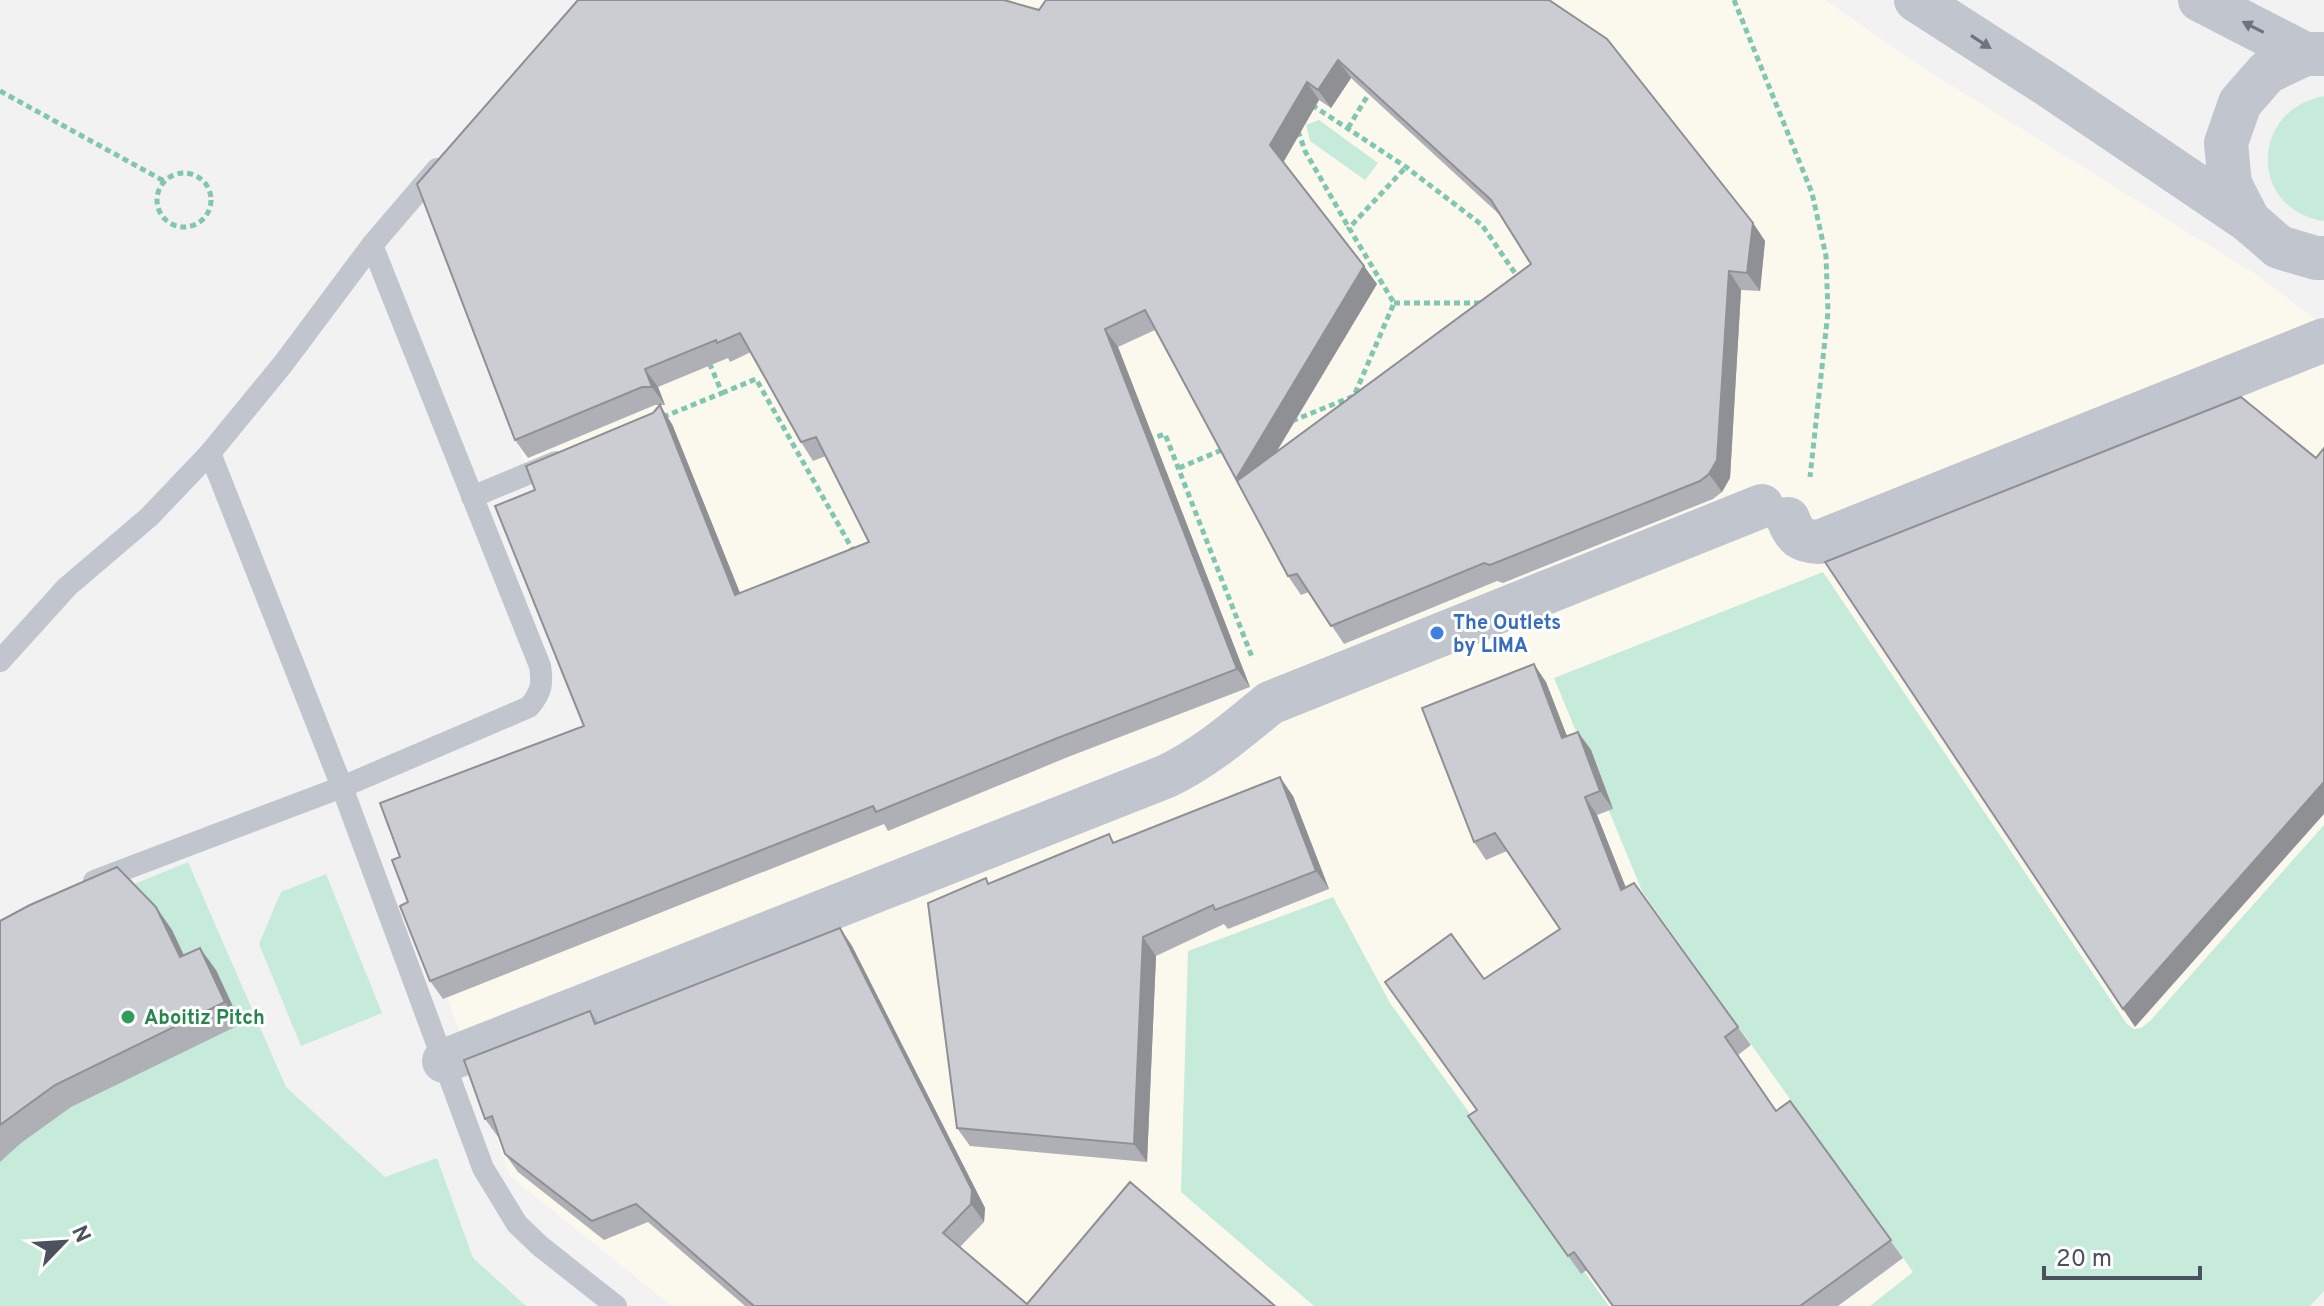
<svg xmlns="http://www.w3.org/2000/svg" width="2324" height="1306" font-family="Overpass,sans-serif">
<style>
.commercial{fill:#fbf9ee}
.green{fill:#c6ebdb}
.lines{fill:none;stroke-linecap:round;stroke-linejoin:round}
.path{stroke:#81c6b0;stroke-width:5;stroke-dasharray:6 4;stroke-linecap:butt}
.lane{stroke:#c1c6ce;stroke-width:22}
.street{stroke:#c1c6ce;stroke-width:44}
.wall{fill:#afb0b5;fill-rule:evenodd}
.shaded-wall{fill:#8f9094}
.building{fill:#cccdd3;stroke:#8f9094;stroke-width:2}
.oneway{fill:#6e747f}
.shop-dot{fill:#3f7fe0;stroke:#fff;stroke-width:3}
.leisure-dot{fill:#2e9e5b;stroke:#fff;stroke-width:3}
.labels{text-anchor:middle;stroke-width:6;stroke-linejoin:round;paint-order:stroke}
.shop-label{font-size:20px;font-weight:bold;fill:#366cbe;stroke:#fff;text-anchor:start}
.leisure-label{font-size:20px;font-weight:bold;fill:#27864d;stroke:#fff;text-anchor:start}
</style>
<rect width="100%" height="100%" fill="#f3f2f2"/>
<path class="commercial" d="M603,0H1825L1925,69L2260,277L2324,326V1291L2310,1306H672L510,1176L386,822L592,742L542,509L428,202Z"/>
<g class="green">
<path d="M2324,96V221C2249,210 2249,110 2324,96Z"/>
<path d="M1319,120L1378,163L1365,180L1310,141L1306,125Z"/>
<path d="M1823,572L2127,1024L2134,1029L2141,1028L2150,1021L2324,825V1291L2310,1306H1870L1913,1272L1642,891L1554,678Z"/>
<path d="M188,862L286,1087L385,1177L437,1158L473,1258L526,1306H0V947L91,902Z"/>
<path d="M326,874L382,1013L301,1046L259,944L281,892Z"/>
<path d="M1333,897L1390,1003L1609,1306H1314L1181,1192L1188,951Z"/>
</g>
<g class="lines">
<g class="path">
<path d="M1734,0L1812,193L1826,256L1828,312L1810,477"/>
<path d="M0,91L164,181"/>
<path d="M1312,105L1406,167L1482,225L1519,279"/>
<path d="M1348,128L1371,90"/>
<path d="M1298,131L1305,151L1349,228"/>
<circle cx="184" cy="200" r="27"/>
<path d="M1394,303H1481"/>
<path d="M722,393L756,379L854,552"/>
<path d="M663,417L722,393L709,362"/>
<path d="M1292,421L1354,396L1394,303L1349,228L1406,167"/>
<path d="M1148,440L1165,434L1252,657"/>
<path d="M1179,468L1224,449"/>
</g>
<g class="lane">
<path d="M210,453L342,787L483,1168L517,1224L540,1246L616,1306"/>
<path d="M472,497L556,462"/>
<path d="M0,661L67,587L149,517L210,453L283,364L372,245L437,169"/>
<path d="M94,881L342,787L529,707C541,693 543,684 540,666L372,245"/>
</g>
<g class="street">
<path d="M1916,0L2048,85L2249,221"/>
<path d="M2200,0L2305,54"/>
<path d="M2324,54H2305L2267,72L2240,103L2226,143L2230,184L2249,221L2279,247L2316,258H2324"/>
<path d="M1788,519C1795,537 1801,541 1819,542L2324,340"/>
<path d="M444,1061L1167,776C1206,757 1237,730 1270,703L1762,506"/>
</g>
</g>
<g class="wall">
<path d="M1549,0L1753,223L1765,241L1760,291L1741,290L1730,478L1722,492L1713,499L1503,583L1497,581L1344,644L1309,592L1301,595L1288,576L1155,330L1118,347L1250,687L1068,757L888,831L884,824L443,999L430,981L408,902L400,857L584,726L535,490L672,424L740,593L869,542L826,456L813,461L801,442L751,352L730,362L728,358L658,387L665,405H655L528,458L515,440L1039,10ZM1351,78L1501,216L1531,264L1276,453L1377,284L1283,162L1319,100L1331,108Z"/>
<path d="M1546,682L1567,736L1578,732L1591,750L1613,809L1597,815L1626,888L1634,883L1751,1045L1738,1055L1776,1111L1790,1101L1903,1258L1838,1306H1613L1587,1270L1581,1274L1481,1134L1477,1110L1484,979L1560,929L1507,851L1486,860L1474,842Z"/>
<path d="M1293,796L1329,889L1228,929L1224,924L1156,956L1147,1162L970,1146L957,1128L989,883L1115,842Z"/>
<path d="M156,907L172,930L184,955L216,970L241,1024L71,1107L21,1143L0,1162V921Z"/>
<path d="M840,928L852,946L985,1208L984,1222L960,1247L1027,1304L1275,1306H745L648,1222L604,1240L518,1172L505,1154L499,1137H498L485,1119L590,1011L598,1022Z"/>
</g>
<g class="shaded-wall">
<path d="M1338,60L1351,78L1331,108L1318,90Z"/>
<path d="M1307,82L1319,100L1283,163L1270,145Z"/>
<path d="M1753,223L1765,241L1760,291L1747,273Z"/>
<path d="M1364,266L1377,284L1249,497L1236,479Z"/>
<path d="M1729,271L1741,290L1730,478L1722,492L1709,474Z"/>
<path d="M1105,329L1118,347L1250,687L1237,669Z"/>
<path d="M645,369L658,387L665,405L652,387Z"/>
<path d="M660,405L672,424L748,613L735,595Z"/>
<path d="M1534,664L1546,682L1575,757L1562,738Z"/>
<path d="M1578,732L1591,750L1613,809L1600,791Z"/>
<path d="M1280,777L1293,796L1329,889L1316,871Z"/>
<path d="M2324,782V814L2135,1027L2123,1009Z"/>
<path d="M1585,797L1597,815L1634,908L1621,890Z"/>
<path d="M156,907L172,930L195,980L180,957Z"/>
<path d="M840,928L852,946L985,1208L984,1222L971,1204Z"/>
<path d="M1143,937L1156,956L1147,1162L1134,1144Z"/>
<path d="M200,948L216,970L241,1024L225,1002Z"/>
</g>
<g class="building">
<path d="M578,0H1004L1039,10L1046,0H1549L1607,39L1753,223L1747,273L1729,271L1717,460L1709,474L1700,481L1490,565L1484,563L1331,626L1297,574L1288,576L1237,481L1531,264L1491,200L1338,60L1318,90L1307,82L1270,145L1364,266L1236,479L1145,310L1105,329L1237,669L1055,739L876,812L873,806L430,981L400,906L408,902L392,860L400,857L380,803L584,726L495,506L535,490L526,466L653,413L660,405L735,595L869,542L816,437L801,442L740,333L717,343L716,340L645,369L652,387H642L515,440L417,184Z"/>
<path d="M2241,397L2316,458L2324,448V782L2123,1009L1825,562Z"/>
<path d="M1534,664L1562,738L1578,732L1600,791L1585,797L1621,890L1634,883L1738,1027L1725,1037L1776,1111L1790,1101L1891,1240L1800,1306H1613L1574,1252L1568,1256L1468,1116L1477,1110L1385,982L1451,934L1484,979L1560,929L1495,833L1474,842L1422,708Z"/>
<path d="M1280,777L1316,871L1215,910L1213,905L1143,937L1134,1144L957,1128L928,903L986,878L988,884L1109,834L1113,843Z"/>
<path d="M117,867L156,907L180,957L200,948L225,1002L55,1085L0,1125V921L30,905Z"/>
<path d="M840,928L972,1190L971,1204L943,1233L1027,1304L1130,1182L1275,1306H754L636,1204L592,1221L505,1154L492,1116L485,1119L464,1060L590,1011L595,1024Z"/>
</g>
<defs><path id="oneway-solid" d="M-6-.8H1V-3.2L6.5 0L1 3.2V.8H-6Z" transform="scale(2)"/></defs>
<g class="oneway">
<use href="#oneway-solid" transform="translate(2253 27) rotate(-153)"/>
<use href="#oneway-solid" transform="translate(1981 42) rotate(33)"/>
</g>
<circle class="shop-dot" cx="1437" cy="633" r="8"/>
<circle class="leisure-dot" cx="128" cy="1017" r="8"/>
<g class="labels">
<g class="shop-label">
<text x="1453" y="629">The Outlets<tspan x="1453" dy="23">by LIMA</tspan></text>
</g>
<g class="leisure-label">
<text x="144" y="1024">Aboitiz Pitch</text>
</g>
</g>
<g transform="translate(64 1242) rotate(65)" stroke="#ffffff" stroke-width="6" paint-order="stroke">
<path d="M0-6L14 30L0 20L-14 30Z" fill="#4b515d"/>
<text y="-12" font-size="22" font-weight="bold" text-anchor="middle" fill="#4b515d">N</text>
</g>
<path d="M2044 1266v12h156v-12" fill="none" stroke="#4b515d" stroke-width="4"/>
<text x="2056" y="1266" font-size="24" fill="#4b515d" stroke="#ffffff" stroke-width="6" paint-order="stroke">20 m</text>
</svg>
